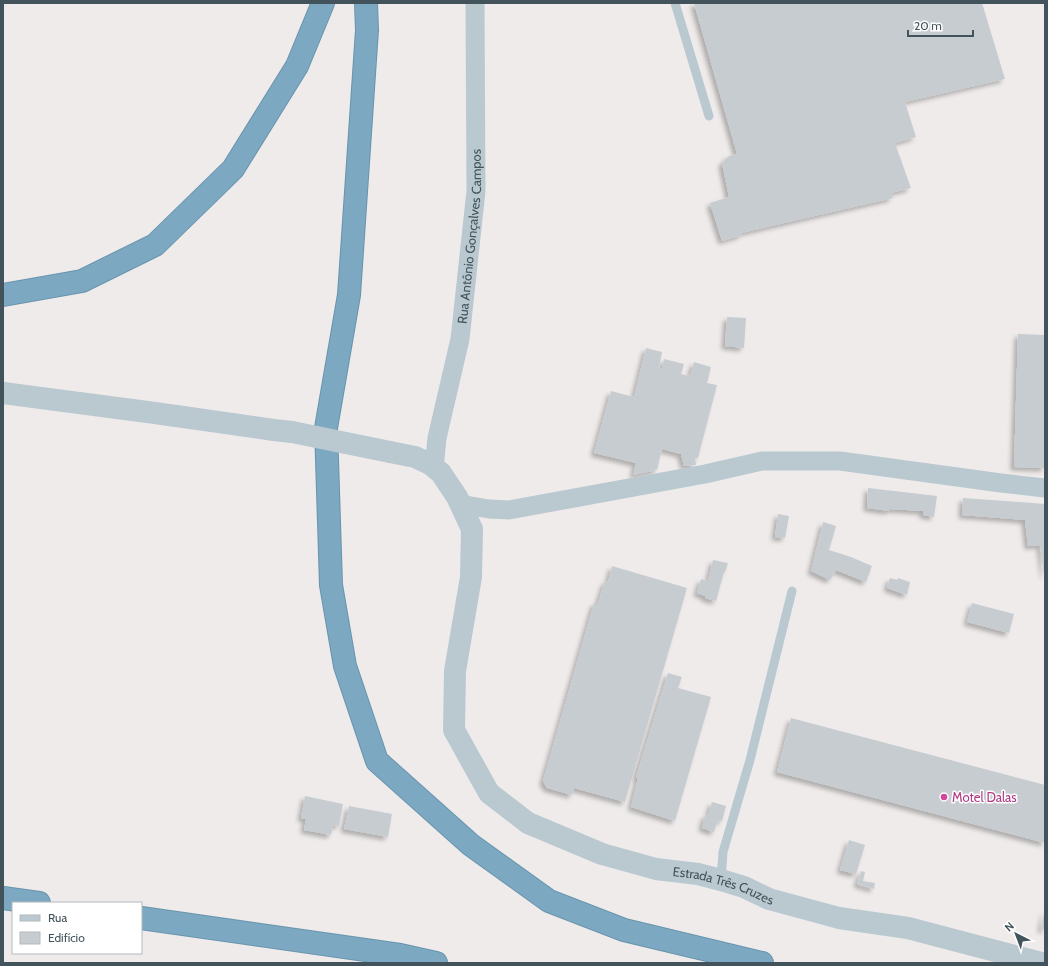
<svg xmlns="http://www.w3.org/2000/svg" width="1048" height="966" font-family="Cabin,sans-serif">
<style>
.building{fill:#c7ccd1;filter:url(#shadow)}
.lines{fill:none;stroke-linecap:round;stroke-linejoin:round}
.motorway-casing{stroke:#6894ad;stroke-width:24}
.service{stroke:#bac9d0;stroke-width:9}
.minor{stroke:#bac9d0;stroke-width:19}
.tertiary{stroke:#bac9d0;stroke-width:22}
.motorway{stroke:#7ca9c1;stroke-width:22}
.tertiary-bridge{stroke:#bac9d0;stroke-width:22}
.hotel-dot{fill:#d1479c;stroke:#fff;stroke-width:1.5}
.labels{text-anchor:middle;stroke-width:3;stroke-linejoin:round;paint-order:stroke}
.street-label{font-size:13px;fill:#42535b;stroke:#fff}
.hotel-label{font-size:13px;fill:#b23c85;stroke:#fff;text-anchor:start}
</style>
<defs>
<filter id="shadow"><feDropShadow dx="-3.5" dy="3.5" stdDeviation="2" flood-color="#0004"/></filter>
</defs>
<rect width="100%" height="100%" fill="#efebeb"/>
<g class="building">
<path d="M694,3H982L1005,79L905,102L916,137L895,143L911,188L891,193L893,198L741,233L742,235L722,241L710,203L729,197L722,163L729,156L737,154Z"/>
<path d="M727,317L746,318L744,348L725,346Z"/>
<path d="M1018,334L1045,335V468L1014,467Z"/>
<path d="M646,348L662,352L659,368L662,369L664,359L684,364L681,374L690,376L694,362L711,367L707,383L717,385L698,458H695L696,465L684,466L681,454L662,449L657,470L633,475L636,463L594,453L611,391L634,397Z"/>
<path d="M868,488L937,496L934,517L923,515V511L890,509L889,511L867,508Z"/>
<path d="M963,498L1045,504V575H1044L1040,545L1028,546L1025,520L962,515Z"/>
<path d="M778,514L789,516L785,538L775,537Z"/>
<path d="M823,522L836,526L829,550L851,557L872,566L866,582L836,570L830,580L811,571Z"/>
<path d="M713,560L728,563L725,572H724L716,601L705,598V596L697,593L701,579L708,581Z"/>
<path d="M612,566L687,588L625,802L574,788L572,795L547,788L543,781L594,603H598L605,581L608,582Z"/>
<path d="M890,578L897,580L898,578L910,582L907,595L887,588Z"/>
<path d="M972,603L1014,614L1009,633L967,622Z"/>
<path d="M668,673L682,677L678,688L711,697L675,821L631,807L638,778L636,777Z"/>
<path d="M791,718L1045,785V843L777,772Z"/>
<path d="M305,796L343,804L339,826L333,825L331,835L304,830L306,819L301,818Z"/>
<path d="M712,802L726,806L722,821L718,820L714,832L702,828L705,815L708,816Z"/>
<path d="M349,806L392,814L388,837L344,829Z"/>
<path d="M849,840L865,845L856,874L840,870Z"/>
<path d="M861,871L865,872L863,881L875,883L874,889L857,884Z"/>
<path d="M1044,912H1045V930L1041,929Z"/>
</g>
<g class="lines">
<g class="motorway-casing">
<g id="motorway">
<path d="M366,3L367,30L349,295L326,428L331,585L345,666L377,761L471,845L549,901L624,930L762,963"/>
<path d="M3,295L82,281L155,245L233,169L297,66L323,3"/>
<path d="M3,898L39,903"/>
<path d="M141,918L400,955L436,963"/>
</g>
</g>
<g class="service">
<path d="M675,3L709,116"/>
<path d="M721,880L723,852L750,760L792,591"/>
</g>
<g class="minor">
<path id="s1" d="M434,468L437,438L460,339L476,191L475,3"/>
<path d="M460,504L489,509L509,510L705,474L762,461H840L1001,483L1045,488"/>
</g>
<g class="tertiary">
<path d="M3,393L155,413L274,430L292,432"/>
<path id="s2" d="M390,452L415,457L430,464L441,473L457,497L472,529L471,577L455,671L454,730L489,793L528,823L602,854L656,869L698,874L721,880L744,887L769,899L839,918L908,928L1041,963"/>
</g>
<use href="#motorway" class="motorway"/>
<path class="tertiary-bridge" d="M292,432L390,452"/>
</g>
<circle class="hotel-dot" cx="944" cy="797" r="4"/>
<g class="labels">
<g class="street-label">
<text dy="5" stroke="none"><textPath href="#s1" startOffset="235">Rua Antônio Gonçalves Campos</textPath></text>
<text dy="5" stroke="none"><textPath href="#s2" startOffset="650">Estrada Três Cruzes</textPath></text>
</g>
<g class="hotel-label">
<text x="952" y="802">Motel Dalas</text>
</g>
</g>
<rect width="1048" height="966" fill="none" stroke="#42535b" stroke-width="8"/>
<rect x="12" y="902" width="130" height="52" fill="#ffffff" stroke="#b3babd"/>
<rect x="20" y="915" width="20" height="6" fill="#bac9d0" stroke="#b3babd"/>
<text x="48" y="922" font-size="12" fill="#42535b">Rua</text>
<rect x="20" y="932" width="20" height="12" fill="#c7ccd1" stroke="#b3babd"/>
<text x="48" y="942" font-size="12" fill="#42535b">Edifício</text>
<g transform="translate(1016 934) rotate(318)" stroke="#ffffff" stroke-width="3" paint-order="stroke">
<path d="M0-3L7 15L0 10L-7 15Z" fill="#42535b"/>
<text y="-6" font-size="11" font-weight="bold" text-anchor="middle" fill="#42535b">N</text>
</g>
<path d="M908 30v6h65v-6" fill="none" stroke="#42535b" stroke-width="2"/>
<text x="914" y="30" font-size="12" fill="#42535b" stroke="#ffffff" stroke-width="3" paint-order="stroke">20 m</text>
</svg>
